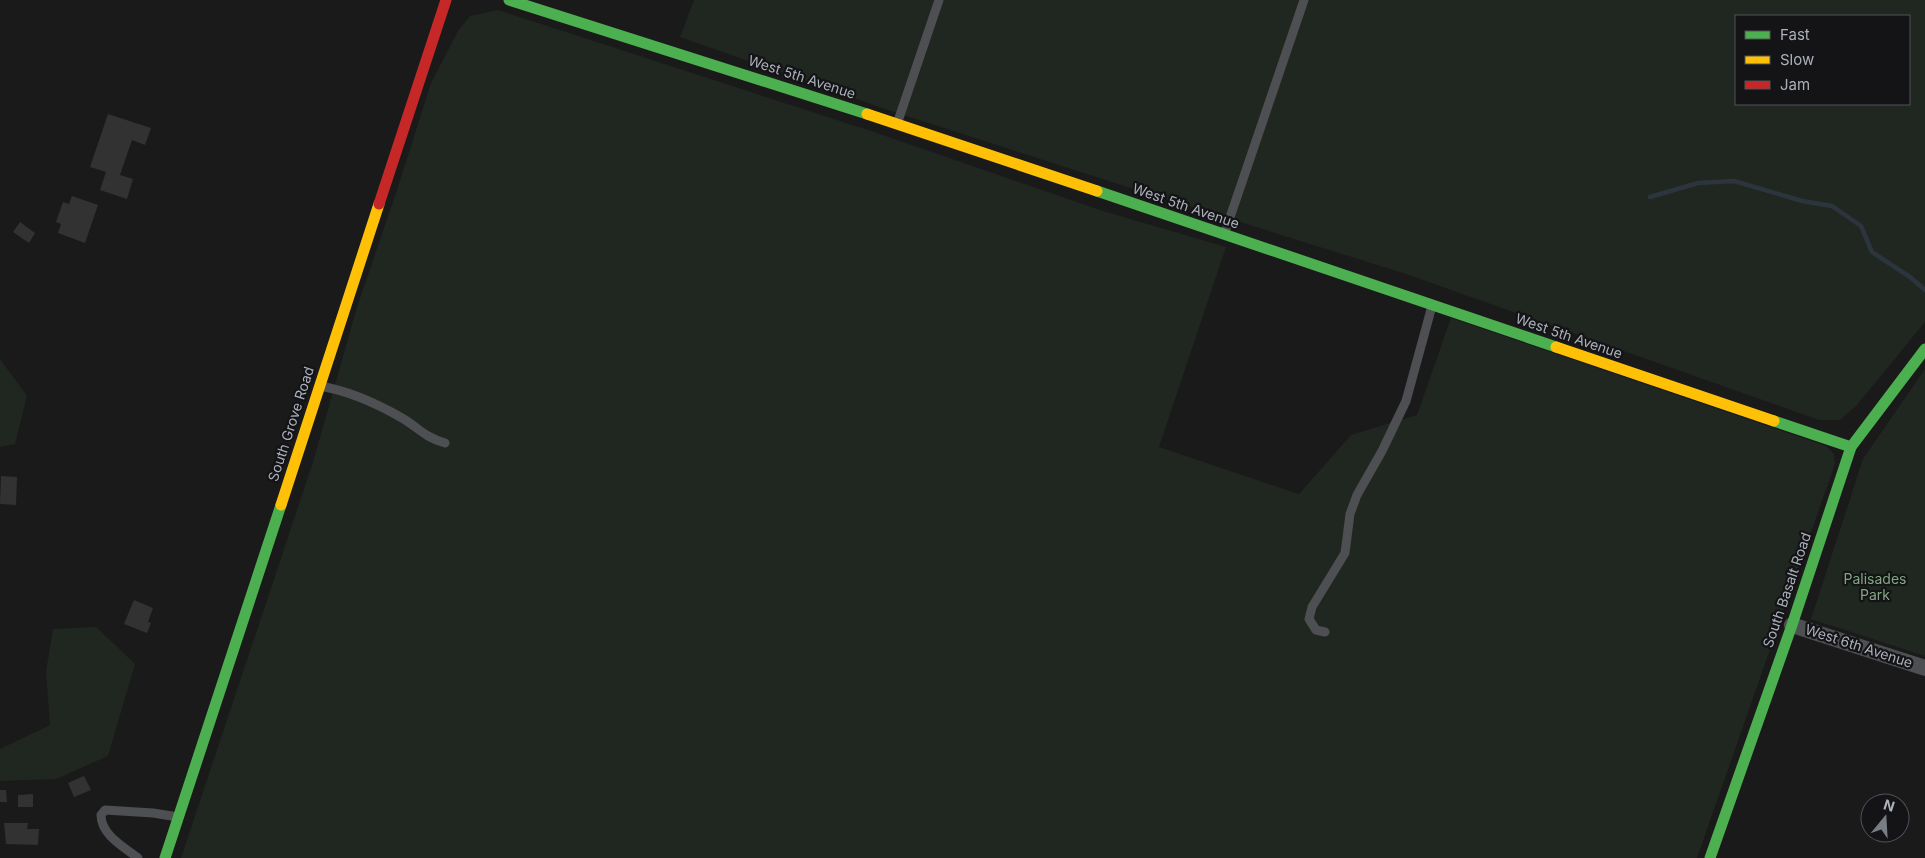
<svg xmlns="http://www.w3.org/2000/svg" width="1925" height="858" font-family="Inter,sans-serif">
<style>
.green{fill:#1f2720;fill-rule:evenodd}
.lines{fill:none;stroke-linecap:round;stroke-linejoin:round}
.stream{stroke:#2c353d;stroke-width:4.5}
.building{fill:#323232}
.lane{stroke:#4d4f53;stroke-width:9}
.street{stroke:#4d4f53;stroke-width:16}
.fast{stroke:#4caf50;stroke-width:11}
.slow{stroke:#ffc107;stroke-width:11}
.jam{stroke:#c62828;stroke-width:11}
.labels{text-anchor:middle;stroke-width:4.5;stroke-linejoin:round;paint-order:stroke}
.street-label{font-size:14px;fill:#abb0bb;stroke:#141416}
.park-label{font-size:14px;fill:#81a782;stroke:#141416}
</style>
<rect width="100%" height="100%" fill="#1a1a1a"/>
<g class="green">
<path d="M694,0H1925V322L1856,406L1840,420H1819L1406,274L1115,183L885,109L680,37ZM1736,16H1909V104H1736Z"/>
<path d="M498,10L874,132L1103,211L1226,247L1159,447L1299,494L1351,435L1417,415L1451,318L1826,446L1834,454L1835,464L1697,858H181L313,462L357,307L397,190L431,83L458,31L470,16Z"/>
<path d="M0,359L27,396L15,444L0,447Z"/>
<path d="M1925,369V656L1811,619L1863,459Z"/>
<path d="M96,627L135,664L108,756L56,779L0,781V749L50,725L46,672L53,629Z"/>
</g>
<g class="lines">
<path class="stream" d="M1650,197L1698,183L1734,181L1802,201L1832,206L1861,226L1872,252L1910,277L1925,290"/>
</g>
<g class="building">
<path d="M108,114L151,128L145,145L132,140L120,175L133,179L127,199L100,190L106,172L90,167Z"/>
<path d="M72,196L98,205L85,243L58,233L61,224L56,222L63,202L69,204Z"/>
<path d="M20,222L35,233L29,243L13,232Z"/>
<path d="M1,476L17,477L16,505L0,504Z"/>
<path d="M134,600L153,608L148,622L151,623L147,633L124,624Z"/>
<path d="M84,776L91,790L74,797L68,783Z"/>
<path d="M0,790H6L7,802H0Z"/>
<path d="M33,794V807H18V795Z"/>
<path d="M4,823H28L27,829H39L38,845L6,844Z"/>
</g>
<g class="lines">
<g class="lane">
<path d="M897,124L939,0"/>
<path d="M1225,232L1304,0"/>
<path d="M320,386C349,391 376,403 402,418C419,428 424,437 445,443"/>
<path d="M1325,632L1316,630L1309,619L1312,607L1345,553L1350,514L1357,495L1382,451L1406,401L1432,306"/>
<path d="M138,858C124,847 101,835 101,815L105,810L153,813L178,817"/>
</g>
<path class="street" d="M1792,625L1925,668"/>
<g class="fast">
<path d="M509,0L867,114"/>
<path d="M1097,191L1556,347"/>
<path d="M1774,421L1851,447"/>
<path d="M165,858L281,505"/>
<path d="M1710,858L1792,625L1851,447L1925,349"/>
</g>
<g class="slow">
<path d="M867,114L1097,191"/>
<path d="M1556,347L1774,421"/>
<path d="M281,505L379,204"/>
</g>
<path class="jam" d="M379,204L446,0"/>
</g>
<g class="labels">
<g class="street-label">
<text transform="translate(802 77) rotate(18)" y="5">West 5th Avenue</text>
<text transform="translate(1186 206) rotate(19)" y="5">West 5th Avenue</text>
<text transform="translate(1569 336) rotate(19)" y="5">West 5th Avenue</text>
<text transform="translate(291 424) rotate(-72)" y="5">South Grove Road</text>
<text transform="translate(1787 590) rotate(-71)" y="5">South Basalt Road</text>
<text transform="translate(1859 646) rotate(18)" y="5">West 6th Avenue</text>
</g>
<g class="park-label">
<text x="1875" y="584">Palisades<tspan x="1875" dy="16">Park</tspan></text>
</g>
</g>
<rect x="1735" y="15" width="175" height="90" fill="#141416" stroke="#505258"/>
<rect x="1745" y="31" width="25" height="8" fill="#4caf50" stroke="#505258"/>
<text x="1780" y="40" font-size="15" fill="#abb0bb">Fast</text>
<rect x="1745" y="56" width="25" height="8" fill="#ffc107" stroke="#505258"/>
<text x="1780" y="65" font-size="15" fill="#abb0bb">Slow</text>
<rect x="1745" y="81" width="25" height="8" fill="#c62828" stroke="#505258"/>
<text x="1780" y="90" font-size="15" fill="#abb0bb">Jam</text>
<g transform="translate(1885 818) rotate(18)"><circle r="24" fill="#141416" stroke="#505258"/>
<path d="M0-4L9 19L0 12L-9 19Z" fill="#787c83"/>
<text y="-8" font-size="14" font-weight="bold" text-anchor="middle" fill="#abb0bb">N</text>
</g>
</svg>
